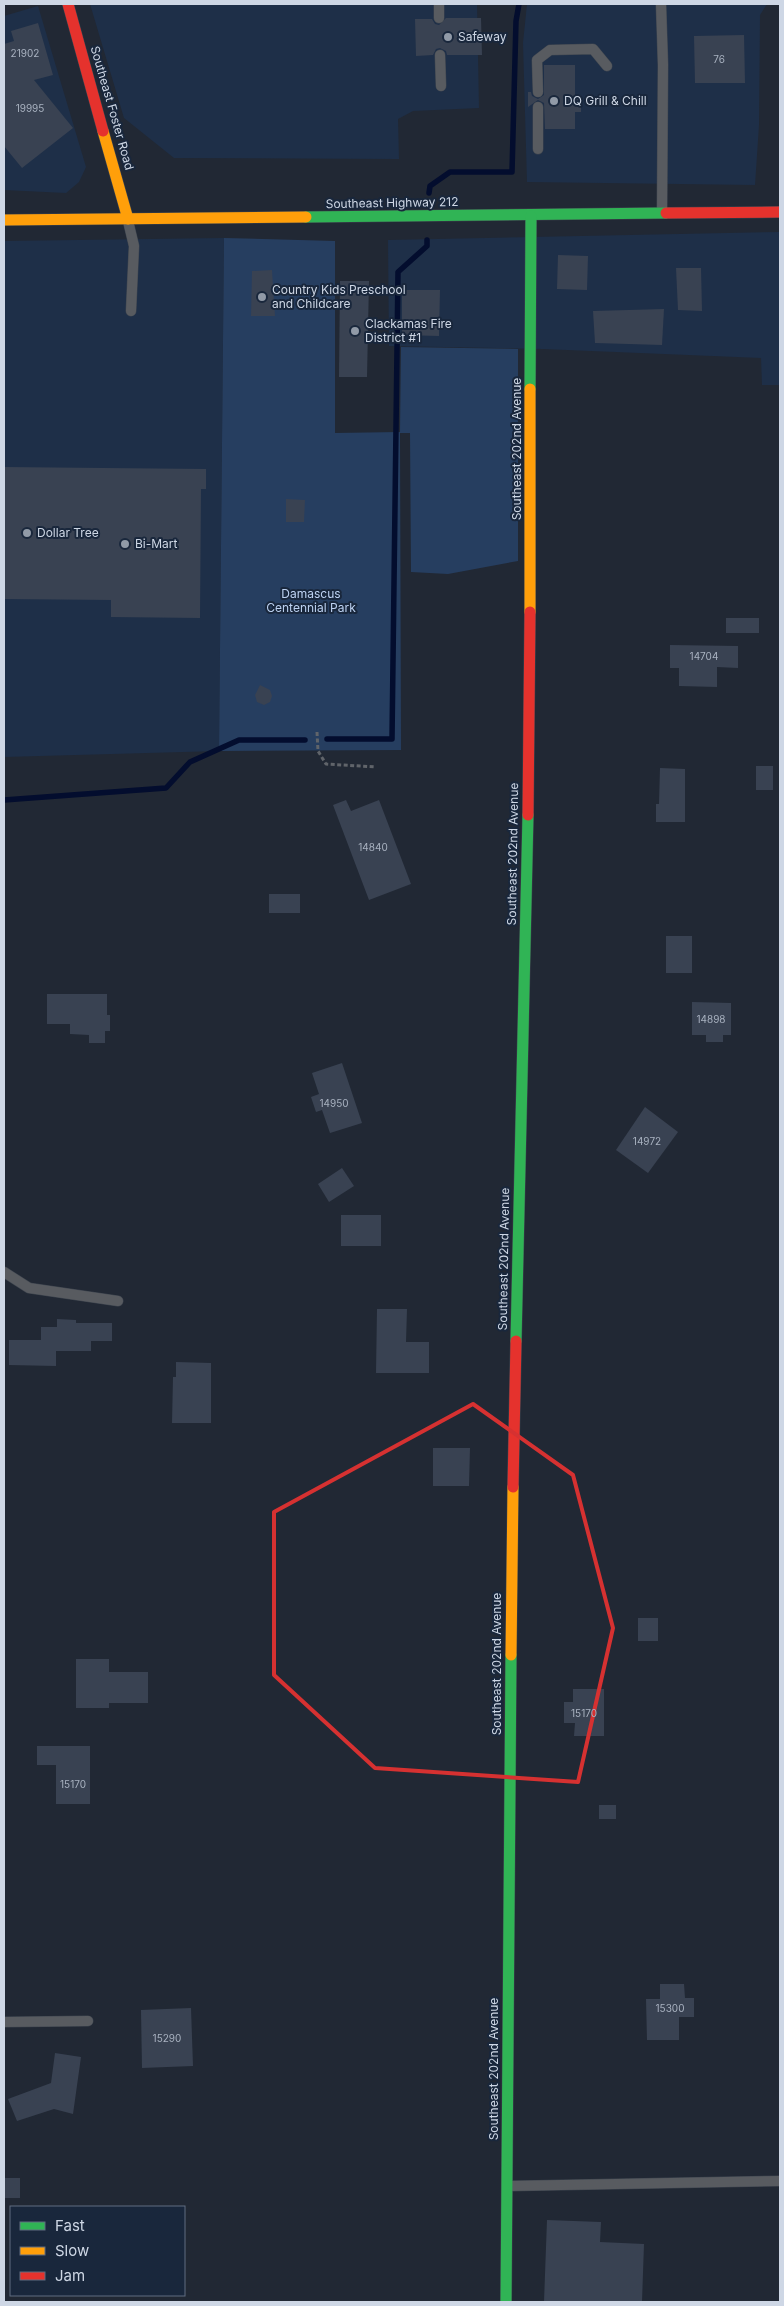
<svg xmlns="http://www.w3.org/2000/svg" width="784" height="2306" font-family="Inter,sans-serif">
<style>
.built{fill:#1e2f48}
.green{fill:#263e60}
.lines{fill:none;stroke-linecap:round;stroke-linejoin:round}
.stream{stroke:#030d2e;stroke-width:5.5}
.building{fill:#394252}
.lane-casing{stroke:#3e454f;stroke-width:11}
.fast-casing{stroke:#3e454f;stroke-width:12}
.slow-casing{stroke:#3e454f;stroke-width:12}
.jam-casing{stroke:#3e454f;stroke-width:12}
.path{stroke:#60646a;stroke-width:3;stroke-dasharray:4 2.5;stroke-linecap:butt}
.lane{stroke:#585b60;stroke-width:10}
.fast{stroke:#30b455;stroke-width:11}
.slow{stroke:#ff9f0a;stroke-width:11}
.jam{stroke:#e5322d;stroke-width:11}
.marked{fill:none;stroke:#d63131;stroke-width:4;stroke-linejoin:round}
.poi-dot{fill:#919aa7;stroke:#19273c;stroke-width:2}
.labels{text-anchor:middle;stroke-width:4;stroke-linejoin:round;paint-order:stroke}
.number-label{font-size:10px;fill:#a9b2c0}
.poi-label{font-size:12px;fill:#ced7e5;stroke:#19273c;text-anchor:start}
.street-label{font-size:12px;fill:#ced7e5;stroke:#19273c}
.park-label{font-size:12px;fill:#bcd1f1;stroke:#19273c}
</style>
<rect width="100%" height="100%" fill="#212834"/>
<g class="built">
<path d="M90,4H477L479,108L413,111L398,119L399,159L174,158L124,118Z"/>
<path d="M527,4H767L760,15L759,125L755,185L527,182L523,43Z"/>
<path d="M38,6L86,167L79,182L66,193L4,190V16Z"/>
<path d="M780,232V385H762L761,358L543,349L389,346L388,240Z"/>
<path d="M224,238L219,751L4,757V241Z"/>
</g>
<path class="green" d="M224,238L335,241V433L400,432L401,347L518,349V561L448,574L411,572L410,433H400L401,750L219,751Z"/>
<g class="lines">
<g class="stream">
<path d="M429,193L430,186L450,172H512L516,21L519,4"/>
<path d="M327,739H392L398,272L427,246V240"/>
<path d="M4,800L166,788L190,762L239,740H305"/>
</g>
</g>
<g class="building">
<path d="M446,18H481L482,55H447L446,51L440,48L436,49L433,55L416,56L415,19H432L435,24L439,25Z"/>
<path d="M38,23L53,75L34,80L73,128L22,168L4,146V44L14,41L11,31Z"/>
<path d="M744,35L745,83H695L694,36Z"/>
<path d="M544,65H575V95H581V112H575V129H545L544,103L538,100L528,107V92H531L532,96L538,99L544,95Z"/>
<path d="M558,255L588,256L587,290L557,289Z"/>
<path d="M676,268H701L702,311L678,310Z"/>
<path d="M272,270L275,316H251L252,271Z"/>
<path d="M340,281H369L367,377H339Z"/>
<path d="M402,290H440L439,336L402,335Z"/>
<path d="M664,309L662,345L595,343L593,311Z"/>
<path d="M4,467L206,469V489H201L200,618L111,617V600L4,599Z"/>
<path d="M286,499L305,500L304,522H286Z"/>
<rect x="726" y="618" width="33" height="15"/>
<path d="M670,645L738,646V668L717,667V687L679,686V668H670Z"/>
<path d="M260,685L270,690L272,696L270,702L264,705L257,702L255,695Z"/>
<rect x="756" y="766" width="17" height="24"/>
<path d="M660,768L685,769V822H656V804H659Z"/>
<path d="M346,800L351,811L379,800L411,884L369,900L333,805Z"/>
<rect x="269" y="894" width="31" height="19"/>
<rect x="666" y="936" width="26" height="37"/>
<path d="M47,994H107V1015H110V1031H105V1043H89V1035L70,1034V1024H47Z"/>
<path d="M692,1002L731,1003V1035H723V1042H706V1035H692Z"/>
<path d="M342,1063L362,1123L330,1133L322,1110L316,1112L311,1097L319,1094L312,1073Z"/>
<path d="M645,1107L678,1132L648,1173L616,1150Z"/>
<path d="M342,1168L354,1186L329,1202L318,1184Z"/>
<rect x="341" y="1215" width="40" height="31"/>
<path d="M377,1309H407L406,1342H429V1373H376Z"/>
<path d="M57,1319L76,1320V1323H112V1341H91V1351H56V1366L9,1365V1340H41V1327H57Z"/>
<path d="M176,1362L211,1363V1423H172L173,1377H176Z"/>
<path d="M433,1448H470L469,1486H433Z"/>
<rect x="638" y="1618" width="20" height="23"/>
<path d="M76,1659H109V1672H148V1703H109V1708H76Z"/>
<path d="M573,1689H604V1736H574L575,1723H564V1702H573Z"/>
<path d="M37,1746H90V1804H56V1765H37Z"/>
<rect x="599" y="1805" width="17" height="14"/>
<path d="M660,1984H684L685,1998H694V2017H679V2040H647L646,1999H660Z"/>
<path d="M191,2008L193,2066L142,2068L141,2010Z"/>
<path d="M55,2053L81,2057L73,2114L54,2109L17,2121L8,2099L51,2083Z"/>
<rect x="4" y="2178" width="16" height="20"/>
<path d="M547,2220L601,2222L600,2242L644,2244L642,2302H544Z"/>
</g>
<g class="lines">
<g class="lane-casing">
<g id="lane">
<path d="M439,4V18"/>
<path d="M661,4L663,65L662,213"/>
<path d="M440,55L441,86"/>
<path d="M538,92L537,60L550,50L593,49L607,66"/>
<path d="M538,107V149"/>
<path d="M128,221L134,246L131,311"/>
<path d="M4,1272L29,1288L118,1301"/>
<path d="M4,2022L88,2021"/>
<path d="M508,2186L780,2181"/>
</g>
</g>
<g class="fast-casing">
<g id="fast">
<path d="M306,217L666,213"/>
<path d="M530,389L531,216"/>
<path d="M516,1341L528,815"/>
<path d="M506,2302L511,1655"/>
</g>
</g>
<g class="slow-casing">
<g id="slow">
<path d="M103,131L128,219"/>
<path d="M4,220L306,217"/>
<path d="M530,612V389"/>
<path d="M511,1655L513,1487"/>
</g>
</g>
<g class="jam-casing">
<g id="jam">
<path d="M68,4L103,131"/>
<path d="M666,213L780,212"/>
<path d="M528,815L530,612"/>
<path d="M513,1487L516,1341"/>
</g>
</g>
<path class="path" d="M317,732L318,751L326,764L376,767"/>
<use href="#lane" class="lane"/>
<use href="#fast" class="fast"/>
<use href="#slow" class="slow"/>
<use href="#jam" class="jam"/>
</g>
<path class="marked" d="M473,1404L573,1475L613,1628L578,1782L375,1768L274,1675V1512Z"/>
<g class="poi-dot">
<circle cx="448" cy="37" r="5"/>
<circle cx="554" cy="101" r="5"/>
<circle cx="262" cy="297" r="5"/>
<circle cx="355" cy="331" r="5"/>
<circle cx="27" cy="533" r="5"/>
<circle cx="125" cy="544" r="5"/>
</g>
<g class="labels">
<g class="number-label">
<text x="25" y="57">21902</text>
<text x="719" y="63">76</text>
<text x="30" y="112">19995</text>
<text x="704" y="660">14704</text>
<text x="373" y="851">14840</text>
<text x="711" y="1023">14898</text>
<text x="334" y="1107">14950</text>
<text x="647" y="1145">14972</text>
<text x="584" y="1717">15170</text>
<text x="73" y="1788">15170</text>
<text x="670" y="2012">15300</text>
<text x="167" y="2042">15290</text>
</g>
<g class="poi-label">
<text x="458" y="41">Safeway</text>
<text x="564" y="105">DQ Grill &amp; Chill</text>
<text x="272" y="294">Country Kids Preschool<tspan x="272" dy="14">and Childcare</tspan></text>
<text x="365" y="328">Clackamas Fire<tspan x="365" dy="14">District #1</tspan></text>
<text x="37" y="537">Dollar Tree</text>
<text x="135" y="548">Bi-Mart</text>
</g>
<g class="street-label">
<text transform="translate(112 108) rotate(74)" y="4">Southeast Foster Road</text>
<text transform="translate(392 203) rotate(-1)" y="4">Southeast Highway 212</text>
<text transform="translate(517 449) rotate(-90)" y="4">Southeast 202nd Avenue</text>
<text transform="translate(513 854) rotate(-89)" y="4">Southeast 202nd Avenue</text>
<text transform="translate(504 1259) rotate(-89)" y="4">Southeast 202nd Avenue</text>
<text transform="translate(497 1664) rotate(-90)" y="4">Southeast 202nd Avenue</text>
<text transform="translate(494 2069) rotate(-90)" y="4">Southeast 202nd Avenue</text>
</g>
<g class="park-label">
<text x="311" y="598">Damascus<tspan x="311" dy="14">Centennial Park</tspan></text>
</g>
</g>
<rect width="784" height="2306" fill="none" stroke="#ced7e5" stroke-width="10"/>
<rect x="10" y="2206" width="175" height="90" fill="#19273c" stroke="#616d80"/>
<rect x="20" y="2222" width="25" height="8" fill="#30b455" stroke="#616d80"/>
<text x="55" y="2231" font-size="15" fill="#ced7e5">Fast</text>
<rect x="20" y="2247" width="25" height="8" fill="#ff9f0a" stroke="#616d80"/>
<text x="55" y="2256" font-size="15" fill="#ced7e5">Slow</text>
<rect x="20" y="2272" width="25" height="8" fill="#e5322d" stroke="#616d80"/>
<text x="55" y="2281" font-size="15" fill="#ced7e5">Jam</text>
</svg>
